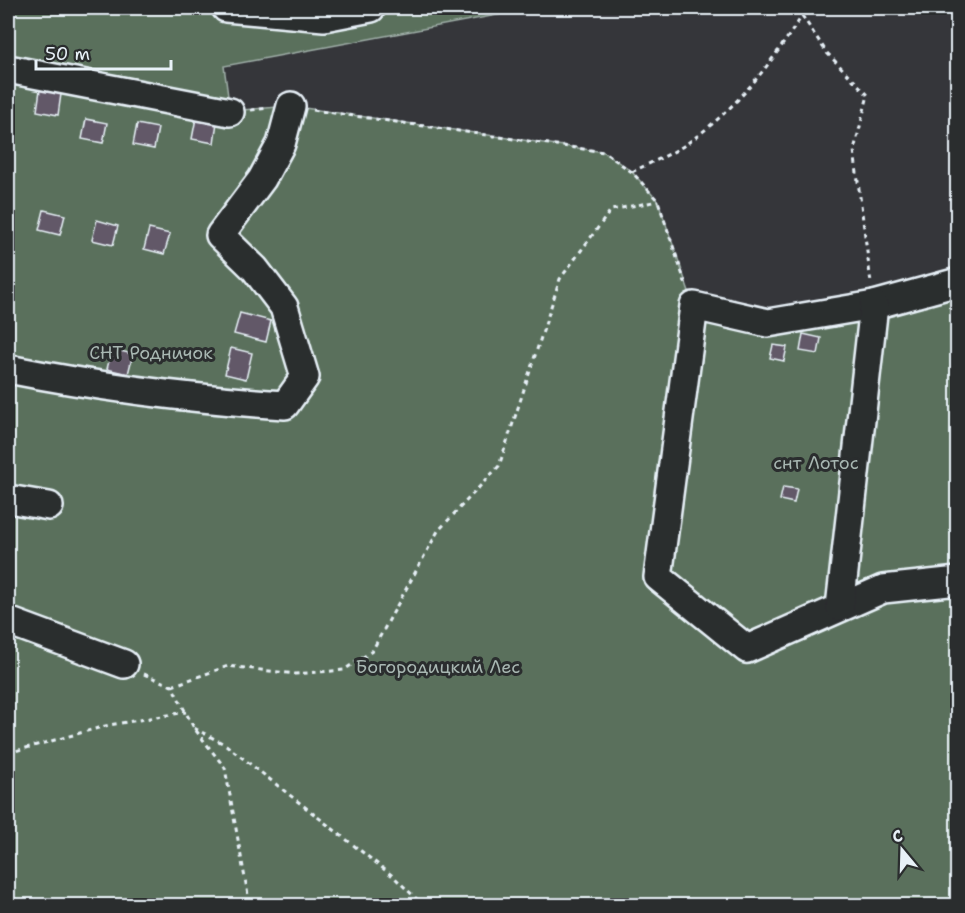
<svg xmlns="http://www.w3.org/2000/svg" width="965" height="913" font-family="'Shantell Sans',sans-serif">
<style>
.green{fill:#5a705c;stroke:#a1b0aa;stroke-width:1.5}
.building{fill:#625868;stroke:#e8f1f8;stroke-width:1.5}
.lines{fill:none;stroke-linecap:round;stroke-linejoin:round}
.minor-casing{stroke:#e8f1f8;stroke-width:32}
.path{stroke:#e8f1f8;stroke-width:3;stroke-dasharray:4.5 4.5;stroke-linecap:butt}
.minor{stroke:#2a2d2e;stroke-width:27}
.labels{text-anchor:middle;stroke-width:6;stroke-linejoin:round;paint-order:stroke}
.park-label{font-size:18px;fill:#a8b7b2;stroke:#2a2d2e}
</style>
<rect width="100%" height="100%" fill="#35363a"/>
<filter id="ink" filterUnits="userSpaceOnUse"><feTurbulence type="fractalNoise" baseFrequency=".0167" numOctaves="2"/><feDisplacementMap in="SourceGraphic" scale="12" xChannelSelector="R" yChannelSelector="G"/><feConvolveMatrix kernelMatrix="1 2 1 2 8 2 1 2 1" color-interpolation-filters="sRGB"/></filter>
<g filter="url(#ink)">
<path class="green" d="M8,8H535L224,66L230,111L291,106L604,152L632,172L658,201L694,306L768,323L957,282V905H8Z"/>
<g class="building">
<path d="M40,90L61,94L58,115L37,111Z"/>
<path d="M196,118L217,122L214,143L192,139Z"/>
<path d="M86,119L107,123L103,143L82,139Z"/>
<path d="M137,124L158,128L154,149L133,145Z"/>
<path d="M44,210L65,215L60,235L39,230Z"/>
<path d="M97,220L118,226L113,245L92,240Z"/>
<path d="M149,229L170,234L164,254L144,249Z"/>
<path d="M240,313L271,321L266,342L234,334Z"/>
<path d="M803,334L821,338L818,354L800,351Z"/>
<path d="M773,345L787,347L784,361L770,358Z"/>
<path d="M231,348L252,353L246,379L225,374Z"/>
<path d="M112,349L133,354L128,374L107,369Z"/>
<path d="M783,487L797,489L794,503L780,500Z"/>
</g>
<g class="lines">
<g class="minor-casing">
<g id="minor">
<path d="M226,8L324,17L371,8"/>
<path d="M8,69L230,112"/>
<path d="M958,282L874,305L768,323L694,306L658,577L747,649L883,589L958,581"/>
<path d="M8,369C99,387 191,399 285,405L305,377L284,307L255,269L220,235L262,179L281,144L291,106"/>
<path d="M8,499L49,506"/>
<path d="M840,607L874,305"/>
<path d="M8,621L124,664"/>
</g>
</g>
<g class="path">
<path d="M797,8L827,53L868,95L854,150L871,283"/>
<path d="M251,110L268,108"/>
<path d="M313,110L604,152L632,172L658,201L686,285"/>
<path d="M632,172C651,162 673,154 689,142C737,108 770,65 802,16"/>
<path d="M144,674L172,686L194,728L225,768L250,906"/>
<path d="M172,686L228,666L295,674L344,670L372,651L438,531L499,466L560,279L611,210L658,201"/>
<path d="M194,728L226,745L394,877L424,906"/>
<path d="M8,753L109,725L186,712"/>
<path d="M418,900L435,906"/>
</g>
<use href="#minor" class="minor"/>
</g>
</g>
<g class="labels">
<g class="park-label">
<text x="151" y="359">СНТ Родничок</text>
<text x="816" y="469">снт Лотос</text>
<text x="438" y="673">Богородицкий Лес</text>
</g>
</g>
<rect width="965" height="913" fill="none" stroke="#2a2d2e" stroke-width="30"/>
<rect x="15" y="15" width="935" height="883" fill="none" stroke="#e8f1f8" stroke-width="2" filter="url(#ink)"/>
<g transform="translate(902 850) rotate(341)" stroke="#2a2d2e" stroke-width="4.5" paint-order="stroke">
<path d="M0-4.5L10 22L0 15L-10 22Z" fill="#e8f1f8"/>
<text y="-9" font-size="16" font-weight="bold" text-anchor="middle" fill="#e8f1f8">С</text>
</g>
<path d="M36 60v9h135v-9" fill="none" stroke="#e8f1f8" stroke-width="3"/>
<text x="45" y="60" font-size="18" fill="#e8f1f8" stroke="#2a2d2e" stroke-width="4.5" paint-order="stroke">50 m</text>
</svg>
